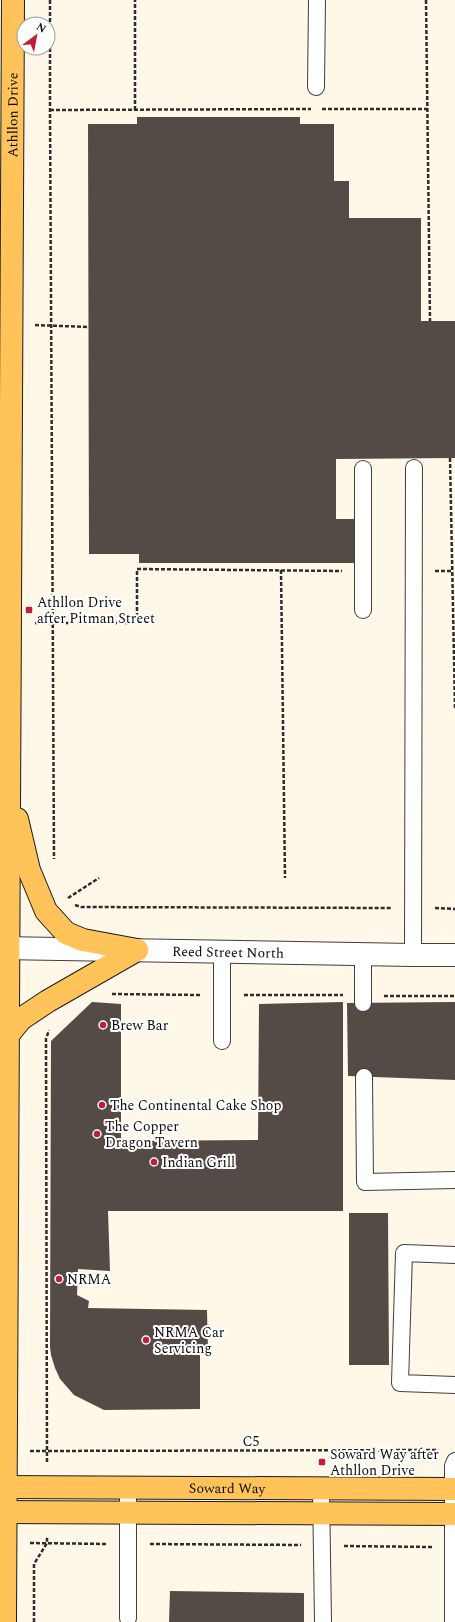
<svg xmlns="http://www.w3.org/2000/svg" width="455" height="1622" font-family="Spectral,serif">
<style>
.building{fill:#544b47}
.lines{fill:none;stroke-linecap:round;stroke-linejoin:round}
.lane-casing{stroke:#3e3e3e;stroke-width:18}
.street-casing{stroke:#3e3e3e;stroke-width:24}
.primary-casing{stroke:#1c1c1c;stroke-width:24}
.path{stroke:#2d2d2d;stroke-width:2.5;stroke-dasharray:4 2;stroke-linecap:butt}
.lane{stroke:#fff;stroke-width:16}
.street{stroke:#fff;stroke-width:22}
.primary{stroke:#ffc359;stroke-width:22}
.poi-dot{fill:#c11d38;stroke:#fff;stroke-width:1.5}
.labels{text-anchor:middle;stroke-width:4;stroke-linejoin:round;paint-order:stroke}
.street-label{font-size:14px;fill:#0b0b0b;stroke:#fff}
.poi-label{font-size:14px;fill:#0b0b0b;stroke:#fff;text-anchor:start}
</style>
<rect width="100%" height="100%" fill="#fff8e9"/>
<g class="building">
<path d="M137,117H300V124H334V181H349V218H421V321H455V458L336,459V519H356V563H139V554H89L88,124H137Z"/>
<path d="M92,1002L121,1004V1141L258,1140L259,1004L343,1002V1211H108L110,1271L78,1269L77,1295L89,1301L88,1308L207,1310L208,1354L200,1353V1409L104,1410L74,1395L60,1379L55,1368L51,1355L50,1347L51,1041Z"/>
<path d="M455,1002V1080L348,1076L347,1003Z"/>
<path d="M349,1213H388L389,1365H349Z"/>
<path d="M170,1591L304,1593V1622H169Z"/>
</g>
<g class="lines">
<g class="lane-casing">
<g id="lane">
<path d="M316,87L317,0"/>
<path d="M363,469V610"/>
<path d="M222,952V1041"/>
<path d="M363,954V1003"/>
<path d="M413,955L414,468"/>
<path d="M364,1077L365,1182L455,1180"/>
<path d="M455,1255L404,1253L400,1383L455,1385"/>
<path d="M321,1489L323,1622"/>
<path d="M128,1618V1487"/>
<path d="M453,1622V1466L455,1461"/>
</g>
</g>
<g class="street-casing">
<g id="street">
<path id="s1" d="M0,948L413,955H455"/>
</g>
</g>
<g class="primary-casing">
<g id="primary">
<path d="M17,819L29,870L46,911L66,933L83,940L137,950"/>
<path d="M8,1035L21,1019L48,1001L137,950"/>
<path id="s2" d="M0,1487L455,1489"/>
<path d="M0,1512L455,1514"/>
<path id="s3" d="M5,1622L13,0"/>
</g>
</g>
<g class="path">
<path d="M50,0V110L54,859"/>
<path d="M426,0L430,321"/>
<path d="M322,109H427"/>
<path d="M50,110L311,109"/>
<path d="M135,110V0"/>
<path d="M35,325L88,327"/>
<path d="M450,458L455,708"/>
<path d="M281,570L285,878"/>
<path d="M435,571H452"/>
<path d="M35,623H137V569L342,571"/>
<path d="M68,898L99,878"/>
<path d="M75,905L81,907L392,908"/>
<path d="M435,908L455,909"/>
<path d="M112,994L201,995"/>
<path d="M244,995H343"/>
<path d="M384,996H455"/>
<path d="M30,1451L437,1450"/>
<path d="M47,1462L46,1039L49,1030"/>
<path d="M30,1543L107,1544"/>
<path d="M150,1544L301,1545"/>
<path d="M344,1546L433,1547"/>
<path d="M34,1622V1564L47,1543V1537"/>
</g>
<use href="#lane" class="lane"/>
<use href="#street" class="street"/>
<use href="#primary" class="primary"/>
</g>
<g class="poi-dot">
<rect x="25" y="606" width="8" height="8" rx="2"/>
<circle cx="103" cy="1025" r="4"/>
<circle cx="102" cy="1105" r="4"/>
<circle cx="97" cy="1134" r="4"/>
<circle cx="154" cy="1162" r="4"/>
<circle cx="59" cy="1279" r="4"/>
<circle cx="146" cy="1340" r="4"/>
<rect x="318" y="1458" width="8" height="8" rx="2"/>
</g>
<g class="labels">
<g class="street-label">
<text dy="5" stroke="none"><textPath href="#s3" startOffset="1507">Athllon Drive</textPath></text>
<text dy="5" stroke="none"><textPath href="#s1" startOffset="228">Reed Street North</textPath></text>
<text x="251" y="1446">C5</text>
<text dy="5" stroke="none"><textPath href="#s2" startOffset="227">Soward Way</textPath></text>
</g>
<g class="poi-label">
<text x="37" y="607">Athllon Drive<tspan x="37" dy="16">after Pitman Street</tspan></text>
<text x="111" y="1030">Brew Bar</text>
<text x="110" y="1110">The Continental Cake Shop</text>
<text x="105" y="1131">The Copper<tspan x="105" dy="16">Dragon Tavern</tspan></text>
<text x="162" y="1167">Indian Grill</text>
<text x="67" y="1284">NRMA</text>
<text x="154" y="1337">NRMA Car<tspan x="154" dy="16">Servicing</tspan></text>
<text x="330" y="1459">Soward Way after<tspan x="330" dy="16">Athllon Drive</tspan></text>
</g>
</g>
<g transform="translate(36 36) rotate(32)"><circle r="19" fill="#ffffff" stroke="#9d9d9d"/>
<path d="M0-3L7 15L0 10L-7 15Z" fill="#c11d38"/>
<text y="-6" font-size="11" font-weight="bold" text-anchor="middle" fill="#0b0b0b">N</text>
</g>
</svg>
